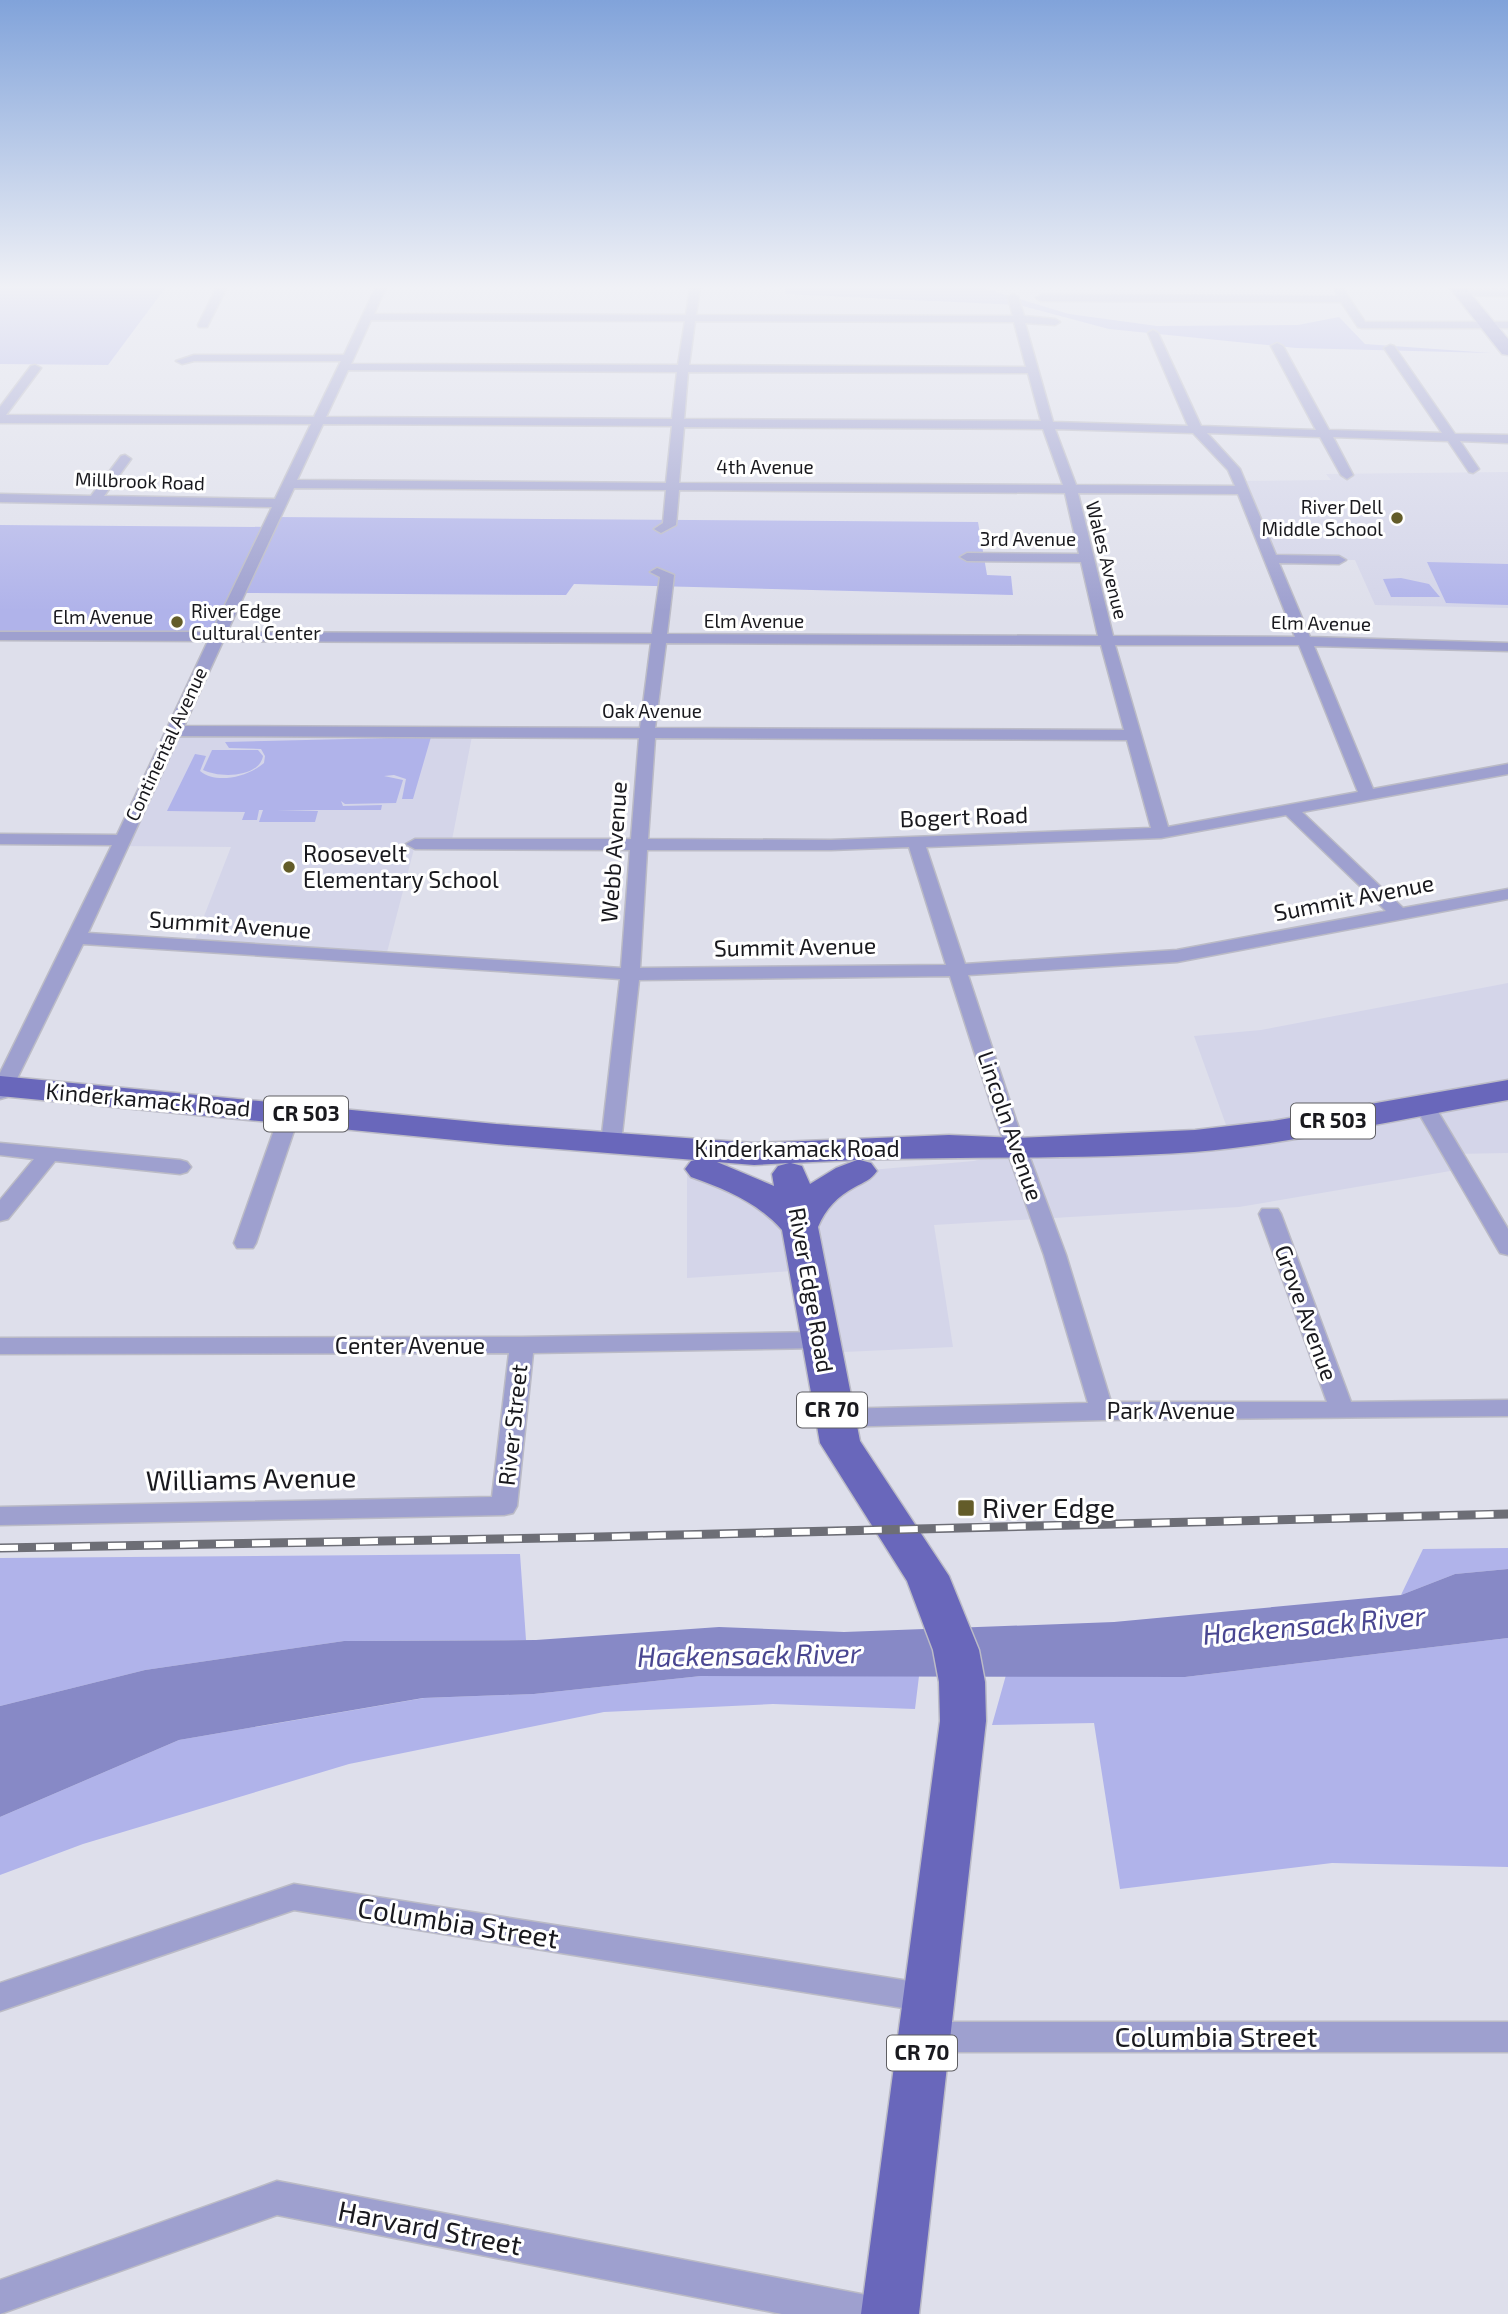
<svg xmlns="http://www.w3.org/2000/svg" width="1508" height="2314" font-family="'Exo 2',sans-serif">
<style>
.built{fill:#d4d5e9}
.green{fill:#b0b3ea}
.water{fill:#8789c6}
.lines{fill:none;stroke-linecap:round;stroke-linejoin:round}
.street-casing{stroke:#bbbbc6;stroke-width:3}
.secondary-casing{stroke:#bbbbc6;stroke-width:3}
.primary-casing{stroke:#bbbbc6;stroke-width:3}
.street{fill:#9ea0cf;fill-rule:evenodd}
.secondary{fill:#7e7fc4;fill-rule:evenodd}
.primary{fill:#6967bb;fill-rule:evenodd}
.rail-casing{stroke:#6d6e76;stroke-width:9}
.rail{stroke:#fff;stroke-width:6;stroke-dasharray:18;stroke-linecap:butt}
.poi-dot{fill:#635c29;stroke:#fff;stroke-width:2.5}
.labels{text-anchor:middle;stroke-width:6;stroke-linejoin:round;paint-order:stroke}
.far-street-label{font-size:19px;fill:#19191e;stroke:#fff}
.far-poi-label{font-size:19px;fill:#19191e;stroke:#fff;text-anchor:end}
.shield{fill:#fff;stroke:#5e5e62;stroke-width:2}
.shield-label{font-size:21px;font-weight:bold;fill:#19191e}
.street-label{font-size:23px;fill:#19191e;stroke:#fff}
.poi-label{font-size:23px;fill:#19191e;stroke:#fff;text-anchor:start}
.near-street-label{font-size:28px;fill:#19191e;stroke:#fff}
.near-poi-label{font-size:28px;fill:#19191e;stroke:#fff;text-anchor:start}
.near-water-label{font-size:28px;font-style:italic;fill:#494691;stroke:#fff}
</style>
<rect width="100%" height="100%" fill="#dedfeb"/>
<g class="built">
<path d="M1508,472V608L1375,605L1355,560L1270,559L1239,481L1331,480L1326,474Z"/>
<path d="M172,731H473L451,845H415L385,960L192,947L231,847L118,846Z"/>
<path d="M1508,983V1153L1453,1154L1462,1169L1239,1207L934,1225L953,1347L822,1353L808,1270L687,1278V1167L783,1207L859,1171L974,1161L1017,1149L1230,1136L1194,1036L1261,1030Z"/>
</g>
<g class="green">
<path d="M0,287H166L108,365L0,364Z"/>
<path d="M781,287H980L1069,314L1157,326L1298,325L1339,317L1365,344L1491,353L1296,348L1109,329L1019,305L786,294L785,288Z"/>
<path d="M275,517L978,522L987,575L1011,576L1013,595L574,584L566,595L239,593L219,636H0V525L271,527Z"/>
<path d="M1427,562L1508,564V605L1446,603Z"/>
<path d="M1401,578L1429,584L1440,597H1391L1383,579Z"/>
<path d="M431,737L413,799H402L406,779L394,775L384,776L403,780L396,803L345,804L341,801L343,806L382,805L381,810H277L318,811L315,822H259L263,810H259L257,820H242L245,812L167,811L195,754L206,756L200,771C217,785 249,776 264,763L265,756L261,749L229,748L225,742Z"/>
<path d="M212,750H258L263,756C259,778 219,778 203,770Z"/>
<path d="M1508,1548V1569L1455,1574L1401,1595L1423,1549Z"/>
<path d="M520,1554L526,1640L344,1641L145,1670L0,1706V1558Z"/>
<path d="M1508,1638V1867L1332,1863L1120,1889L1094,1723L992,1725L1006,1675L1185,1677Z"/>
<path d="M701,1676H919L915,1709L773,1704L604,1712L349,1764L83,1844L0,1875V1817L179,1740L424,1698L534,1694Z"/>
</g>
<path class="water" d="M1508,1569V1638L1185,1677L701,1676L534,1694L423,1698L179,1740L0,1817V1706L145,1670L344,1641L536,1640L719,1627L844,1632L1114,1622L1401,1595L1455,1574Z"/>
<g class="lines">
<g class="street-casing">
<g id="street">
<path d="M217,287H227L207,327H199L198,325Z"/>
<path d="M376,287H386L374,314L686,315L690,287H700L696,315L1013,316L1008,297L1013,294L1018,297L1024,316L1055,319L1060,322L1055,325L1025,323L1053,422L1188,426L1148,333L1153,330L1158,333L1201,426L1316,430L1271,346L1277,343L1283,346L1329,430L1442,433L1384,348L1390,345L1394,346L1455,434L1508,435V443L1460,441L1479,469L1473,473L1469,472L1448,441L1333,437L1353,475L1347,479L1341,475L1320,437L1207,433L1240,469L1276,555L1339,556L1346,560L1339,564L1279,563L1310,637L1508,643V651L1314,646L1373,789L1508,764V774L1302,812L1403,908L1508,889V899L1177,962L968,975L1016,1120L1066,1255L1111,1402H1327L1259,1214L1262,1209H1278L1281,1214L1351,1402L1508,1400V1416L1102,1420L834,1427L825,1424L822,1418L825,1412L834,1409L1088,1403L1044,1255L996,1120L950,976L639,980L621,1143L618,1147H604L601,1143L620,979L83,944L10,1093L7,1097L0,1099V1073L112,845L0,844V834L117,835L208,641L0,640V632H212L272,507L0,502V494L91,496L121,456L125,455L131,459L104,496L275,499L311,424L0,423V407L31,366L35,365L41,368L6,415L314,417L341,361H194L182,364L176,361L194,355H344ZM371,320L685,321L678,365L351,364ZM695,321L1014,322L1026,367L689,365ZM348,370L677,372L672,419L326,417ZM688,372L1028,373L1041,421L684,419ZM323,424L672,426L666,483L297,480ZM684,427L1043,429L1063,485L679,483ZM1055,429L1193,433L1228,470L1235,486L1076,485ZM294,488L666,490L663,523L654,529L661,533L676,525L679,490L1065,493L1079,554L967,553L960,557L967,561L1081,562L1098,636L667,634L674,575L657,568L650,572L660,577L652,634L227,632ZM1078,493L1238,494L1295,637L1113,636ZM223,641L651,643L640,728L184,726ZM666,643L1101,645L1124,730L655,728ZM1115,645H1299L1358,792L1168,827ZM179,736L639,738L631,839H415L406,844L415,849L630,850L621,968L88,933ZM655,738L1127,740L1151,828L831,840L648,839ZM1286,815L1386,911L1177,950L965,964L926,847L1161,838ZM909,847L946,965L640,968L647,850H831Z"/>
<path d="M1334,287H1342L1365,322H1508V328H1362L1358,327L1341,302L1041,301L1036,298L1041,295L1337,296Z"/>
<path d="M1462,290H1508V296L1458,295L1457,293Z"/>
<path d="M1424,1099L1431,1101L1434,1105L1508,1229V1255L1500,1253L1497,1248L1414,1105L1417,1101Z"/>
<path d="M290,1107L297,1109L300,1113L256,1243L253,1248H237L234,1243L280,1113L283,1109Z"/>
<path d="M0,1143L180,1160L187,1162L191,1167L187,1172L180,1174L55,1161L8,1219L0,1221V1200L34,1159L0,1155Z"/>
<path d="M820,1332L828,1334L832,1340L828,1346L820,1348L533,1353L517,1506L513,1513L504,1515L0,1525V1507L492,1497L509,1353L0,1354V1338L522,1337Z"/>
<path d="M294,1884L928,1984L939,1988L944,1998L939,2008L928,2012L294,1910L0,2011V1983Z"/>
<path d="M924,2022H1508V2052H924L913,2047L908,2037L913,2027Z"/>
<path d="M277,2181L871,2296L883,2302L889,2314H782L277,2215L0,2314V2280Z"/>
</g>
</g>
<g class="secondary-casing">
<path id="secondary" d="M1449,287H1465L1508,339V355L1502,354Z"/>
</g>
<g class="primary-casing">
<path id="primary" d="M0,1076L496,1124L754,1143L949,1135L1017,1138L1195,1130L1273,1121L1508,1080V1100C1404,1118 1299,1143 1194,1152C1083,1160 971,1156 860,1160L871,1163L877,1171C871,1180 864,1182 855,1187C837,1197 826,1208 818,1227L860,1441L949,1576L979,1650L985,1682L986,1721L919,2314H861L940,1721L939,1682L933,1650L907,1581L820,1443L782,1230C757,1202 725,1189 691,1177L685,1169L691,1161L695,1160L496,1144L0,1096ZM857,1160L836,1168L810,1184L802,1166L791,1163ZM717,1162L754,1165L789,1163L778,1166L772,1174L774,1186Z"/>
</g>
<use href="#street" class="street"/>
<use href="#secondary" class="secondary"/>
<use href="#primary" class="primary"/>
<g class="rail-casing">
<path id="rail" d="M0,1548L599,1537L1508,1514"/>
</g>
<use href="#rail" class="rail"/>
</g>
<linearGradient id="sky" x2="0" y2="1"><stop stop-color="#81a3da"/><stop offset="0.47" stop-color="#f0f1f6"/><stop offset="1" stop-color="#f0f1f6" stop-opacity="0"/></linearGradient>
<rect width="1508" height="611" fill="url(#sky)"/>
<g class="poi-dot">
<circle cx="1397" cy="518" r="7"/>
<circle cx="177" cy="622" r="7"/>
<circle cx="289" cy="867" r="7"/>
<rect x="957" y="1499" width="18" height="18" rx="3.5"/>
</g>
<g class="labels">
<g class="far-street-label">
<text x="765" y="474">4th Avenue</text>
<text transform="translate(140 481) rotate(2)" y="7">Millbrook Road</text>
<text x="1028" y="546">3rd Avenue</text>
<text transform="translate(1107 560) rotate(76)" y="7">Wales Avenue</text>
<text x="103" y="624">Elm Avenue</text>
<text x="754" y="628">Elm Avenue</text>
<text transform="translate(1321 623) rotate(1)" y="7">Elm Avenue</text>
<text x="652" y="718">Oak Avenue</text>
<text transform="translate(166 744) rotate(-65)" y="7">Continental Avenue</text>
</g>
<g class="far-poi-label">
<text x="1383" y="514">River Dell<tspan x="1383" dy="22">Middle School</tspan></text>
<text x="191" y="618" text-anchor="start">River Edge<tspan x="191" dy="22">Cultural Center</tspan></text>
</g>
<g class="shield">
<rect x="264" y="1096.5" width="84" height="35" rx="5"/>
<rect x="1291" y="1103.5" width="84" height="35" rx="5"/>
<rect x="797" y="1392.5" width="70" height="35" rx="5"/>
<rect x="887" y="2035.5" width="70" height="35" rx="5"/>
</g>
<g class="shield-label">
<text x="306" y="1121">CR 503</text>
<text x="1333" y="1128">CR 503</text>
<text x="832" y="1417">CR 70</text>
<text x="922" y="2060">CR 70</text>
</g>
<g class="street-label">
<text transform="translate(964 817) rotate(-2)" y="8">Bogert Road</text>
<text transform="translate(614 852) rotate(-86)" y="8">Webb Avenue</text>
<text transform="translate(1354 898) rotate(-11)" y="8">Summit Avenue</text>
<text transform="translate(230 925) rotate(4)" y="8">Summit Avenue</text>
<text transform="translate(795 947) rotate(-1)" y="8">Summit Avenue</text>
<text transform="translate(148 1100) rotate(5)" y="8">Kinderkamack Road</text>
<text transform="translate(1010 1126) rotate(71)" y="8">Lincoln Avenue</text>
<text x="797" y="1157">Kinderkamack Road</text>
<text transform="translate(811 1290) rotate(80)" y="8">River Edge Road</text>
<text transform="translate(1306 1313) rotate(70)" y="8">Grove Avenue</text>
<text x="410" y="1354">Center Avenue</text>
<text x="1171" y="1419">Park Avenue</text>
<text transform="translate(513 1425) rotate(-84)" y="8">River Street</text>
</g>
<g class="poi-label">
<text x="303" y="862">Roosevelt<tspan x="303" dy="26">Elementary School</tspan></text>
</g>
<g class="near-street-label">
<text transform="translate(251 1479) rotate(-1)" y="10">Williams Avenue</text>
<text transform="translate(458 1923) rotate(9)" y="10">Columbia Street</text>
<text x="1216" y="2047">Columbia Street</text>
<text transform="translate(430 2228) rotate(11)" y="10">Harvard Street</text>
</g>
<g class="near-poi-label">
<text x="982" y="1518">River Edge</text>
</g>
<g class="near-water-label">
<text transform="translate(1314 1625) rotate(-5)" y="10">Hackensack River</text>
<text transform="translate(749 1655) rotate(-1)" y="10">Hackensack River</text>
</g>
</g>
</svg>
